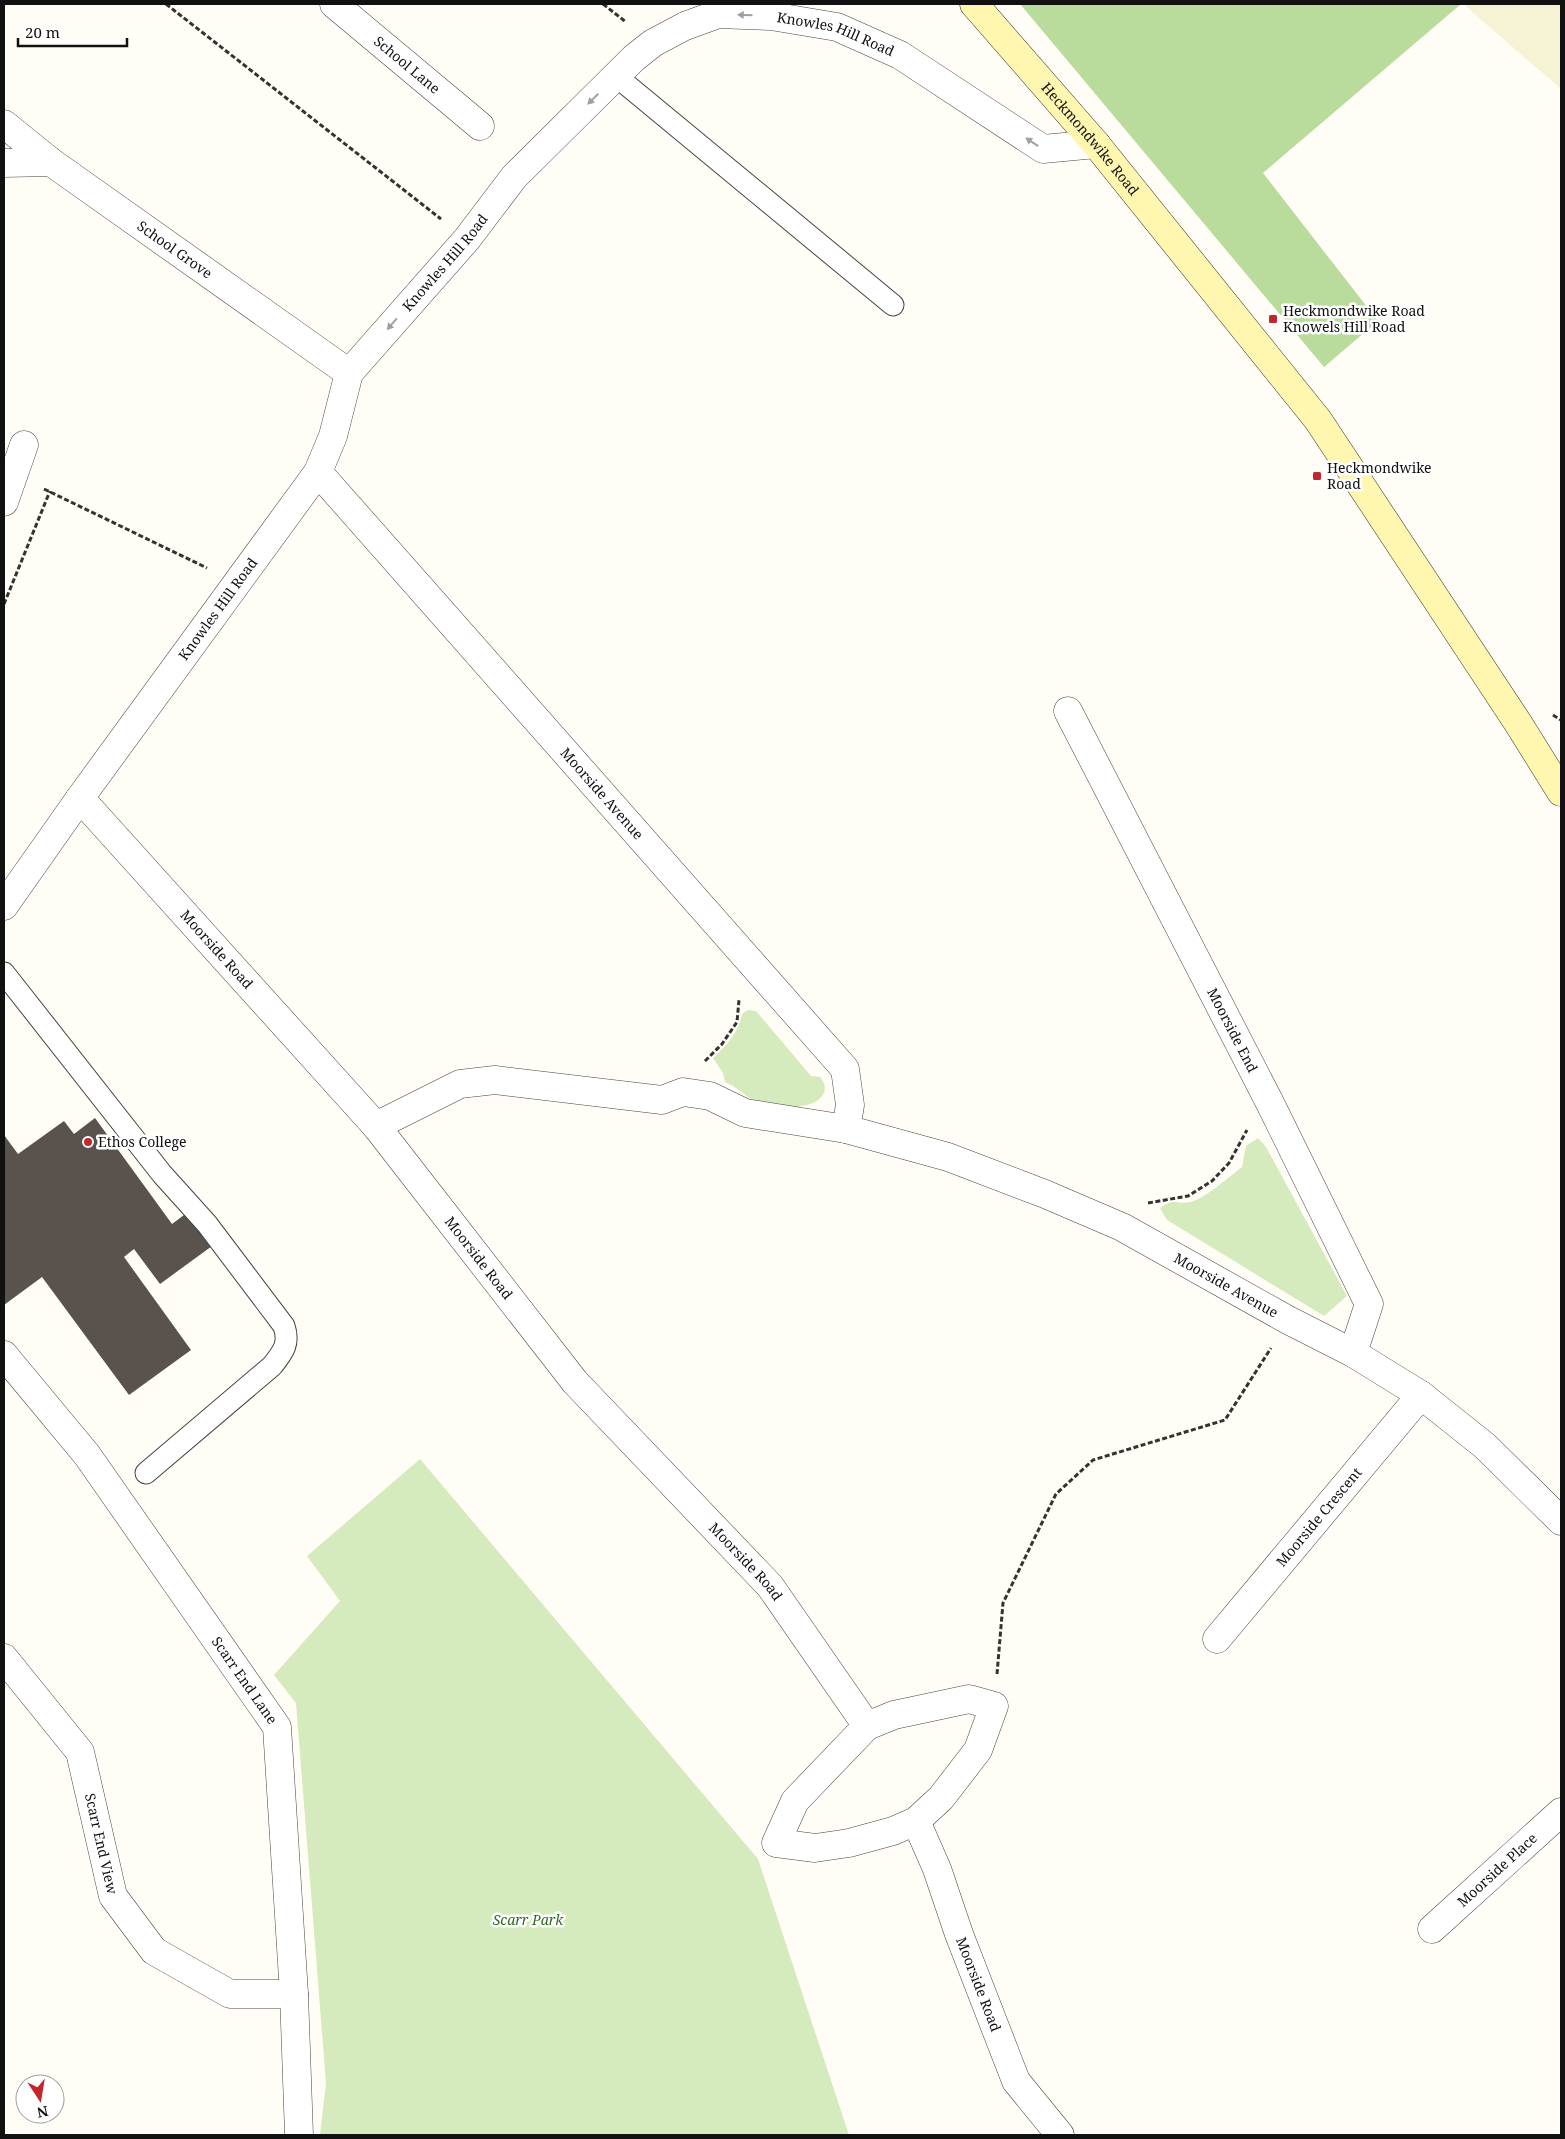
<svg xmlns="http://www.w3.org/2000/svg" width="1565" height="2139" font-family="'Noto Serif',serif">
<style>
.farmland{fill:#f6f3d4}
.green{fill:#d5ebbd}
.forest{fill:#b9dc9c}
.building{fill:#5a524d}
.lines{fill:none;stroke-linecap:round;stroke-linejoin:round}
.lane-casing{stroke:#444;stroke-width:23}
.street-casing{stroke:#444;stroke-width:29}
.secondary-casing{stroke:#333;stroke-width:29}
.path{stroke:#333;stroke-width:3;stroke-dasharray:5 2.5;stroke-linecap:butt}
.lane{stroke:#fff;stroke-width:21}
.street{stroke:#fff;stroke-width:28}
.secondary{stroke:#fff6b0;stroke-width:28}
.oneway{fill:#a0a0a0}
.poi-dot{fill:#c4262e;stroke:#fff;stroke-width:2}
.labels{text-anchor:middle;stroke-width:5;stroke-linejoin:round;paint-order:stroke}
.street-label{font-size:14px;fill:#111;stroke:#fff}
.poi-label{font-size:14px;fill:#111;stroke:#fff;text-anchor:start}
.park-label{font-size:14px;font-style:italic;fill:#2f6b1f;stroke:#fff}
</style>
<rect width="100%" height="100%" fill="#fffdf5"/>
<path class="farmland" d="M1463,4H1561V89Z"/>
<g class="green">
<path d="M748,1010L756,1011L811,1076L820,1077C834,1093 815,1106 800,1106L798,1114L762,1107L733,1086L725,1082L723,1073L713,1058C726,1046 739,1032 742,1014Z"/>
<path d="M1258,1138L1266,1147L1347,1296L1324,1316L1167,1220L1160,1208C1175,1197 1176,1205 1190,1202C1203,1200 1230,1176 1242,1167L1246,1146Z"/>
<path d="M420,1459L758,1859L849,2135H320L326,2083L296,1703L274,1675L340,1601L307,1556Z"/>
</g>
<path class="forest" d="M1020,4H1461L1263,173L1378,321L1324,367Z"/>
<path class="building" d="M95,1118L172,1224L188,1212L212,1246L160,1284L134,1249L124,1257L191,1350L129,1395L42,1277L4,1305V1135L18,1154L64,1121L74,1134Z"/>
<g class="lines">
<g class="lane-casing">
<g id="lane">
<path d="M616,76L893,305"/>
<path d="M4,973L162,1174L207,1224L284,1326C290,1344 283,1352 272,1366L146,1473"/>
</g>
</g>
<g class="street-casing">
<g id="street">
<path id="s1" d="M334,4L480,126"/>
<path id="s2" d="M4,124L51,162L349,373"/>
<path d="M4,163L51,162"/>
<path id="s3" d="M318,472L845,1069L850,1105L846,1129"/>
<path d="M4,502L24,445"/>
<path id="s4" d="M1068,711L1270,1103L1369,1304L1353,1353"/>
<path id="s5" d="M80,798L376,1126L575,1382L770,1586L867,1726"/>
<path id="s6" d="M4,906L80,798L318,472L333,436L349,373L467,239L514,177L634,58L653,43L685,26L718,14L771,16L837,27L900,55L1043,149L1096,144"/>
<path id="s7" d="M376,1126L460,1084L495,1080L662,1100L683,1092L710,1096L745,1113L846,1129L948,1157L1045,1194L1122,1227L1288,1320L1353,1353L1421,1395L1485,1446L1561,1521"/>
<path id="s8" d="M4,1355L87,1455L277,1727L294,1994L299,2135"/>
<path id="s9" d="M1217,1639L1421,1395"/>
<path id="s10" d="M4,1658L80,1752L113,1896L154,1951L230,1994H294"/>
<path d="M969,1699L994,1706L978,1750L941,1798L916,1821L893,1831L849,1843L815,1848L776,1843L795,1801L867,1726L894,1715Z"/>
<path id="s11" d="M916,1821L937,1869L959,1934L1016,2081L1060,2135"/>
<path id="s12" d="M1432,1929L1561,1812"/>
</g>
</g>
<g class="secondary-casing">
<g id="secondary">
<path id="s13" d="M974,4L1096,144L1318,420L1518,723L1561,792"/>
</g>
</g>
<g class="path">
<path d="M166,4L441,219"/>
<path d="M603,4L626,22"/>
<path d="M44,489L207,568"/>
<path d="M4,604L50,491"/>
<path d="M1553,715L1561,720"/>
<path d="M705,1061L722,1044L737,1022L739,1000"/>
<path d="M1148,1203L1188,1196L1212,1181L1229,1163L1247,1130"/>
<path d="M997,1674L1003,1603L1056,1494L1093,1460L1225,1420L1271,1348"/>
</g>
<use href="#lane" class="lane"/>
<use href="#street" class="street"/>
<use href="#secondary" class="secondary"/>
</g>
<defs><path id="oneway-solid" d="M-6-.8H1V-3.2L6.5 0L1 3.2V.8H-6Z" transform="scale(1.25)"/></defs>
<g class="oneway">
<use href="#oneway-solid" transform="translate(745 15) rotate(-178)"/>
<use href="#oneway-solid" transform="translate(593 99) rotate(135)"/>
<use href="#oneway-solid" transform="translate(1032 142) rotate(-147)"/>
<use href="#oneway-solid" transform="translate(392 324) rotate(131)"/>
</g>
<g class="poi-dot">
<rect x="1268" y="314" width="10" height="10" rx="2.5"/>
<rect x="1312" y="471" width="10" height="10" rx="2.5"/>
<circle cx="88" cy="1142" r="5"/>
</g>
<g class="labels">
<g class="street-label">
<text dy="5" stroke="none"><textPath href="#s6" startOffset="1281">Knowles Hill Road</textPath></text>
<text dy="5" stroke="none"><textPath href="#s1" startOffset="95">School Lane</textPath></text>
<text dy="5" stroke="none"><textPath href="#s13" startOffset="178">Heckmondwike Road</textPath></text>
<text dy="5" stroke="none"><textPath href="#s2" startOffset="212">School Grove</textPath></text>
<text dy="5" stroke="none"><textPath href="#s6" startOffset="786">Knowles Hill Road</textPath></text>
<text dy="5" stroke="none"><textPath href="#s6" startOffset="366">Knowles Hill Road</textPath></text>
<text dy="5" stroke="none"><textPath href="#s3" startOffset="429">Moorside Avenue</textPath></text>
<text dy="5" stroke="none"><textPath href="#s5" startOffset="204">Moorside Road</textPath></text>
<text dy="5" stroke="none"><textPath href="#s4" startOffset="359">Moorside End</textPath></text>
<text dy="5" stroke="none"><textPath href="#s5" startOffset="609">Moorside Road</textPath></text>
<text dy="5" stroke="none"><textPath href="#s7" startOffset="901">Moorside Avenue</textPath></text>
<text dy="5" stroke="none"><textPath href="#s9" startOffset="159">Moorside Crescent</textPath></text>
<text dy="5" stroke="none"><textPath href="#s5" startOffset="1014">Moorside Road</textPath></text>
<text dy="5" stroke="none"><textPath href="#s8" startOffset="405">Scarr End Lane</textPath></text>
<text dy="5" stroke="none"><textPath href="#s10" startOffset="215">Scarr End View</textPath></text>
<text dy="5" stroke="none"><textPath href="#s12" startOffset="88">Moorside Place</textPath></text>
<text dy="5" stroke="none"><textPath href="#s11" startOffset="175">Moorside Road</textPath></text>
</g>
<g class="poi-label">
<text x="1283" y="316">Heckmondwike Road<tspan x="1283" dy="16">Knowels Hill Road</tspan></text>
<text x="1327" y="473">Heckmondwike<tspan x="1327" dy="16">Road</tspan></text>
<text x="98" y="1147">Ethos College</text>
</g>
<g class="park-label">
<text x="528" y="1925">Scarr Park</text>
</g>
</g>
<rect width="1565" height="2139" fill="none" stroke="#111111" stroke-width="10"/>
<g transform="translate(40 2099) rotate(168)"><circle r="24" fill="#ffffff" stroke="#a0a0a0"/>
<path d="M0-4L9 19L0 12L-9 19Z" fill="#c4262e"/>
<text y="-8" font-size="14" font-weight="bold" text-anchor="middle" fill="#111111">N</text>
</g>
<path d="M18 38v8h109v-8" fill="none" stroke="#111111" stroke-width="2.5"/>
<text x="25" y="38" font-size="15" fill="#111111" stroke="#ffffff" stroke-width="4" paint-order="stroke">20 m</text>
</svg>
